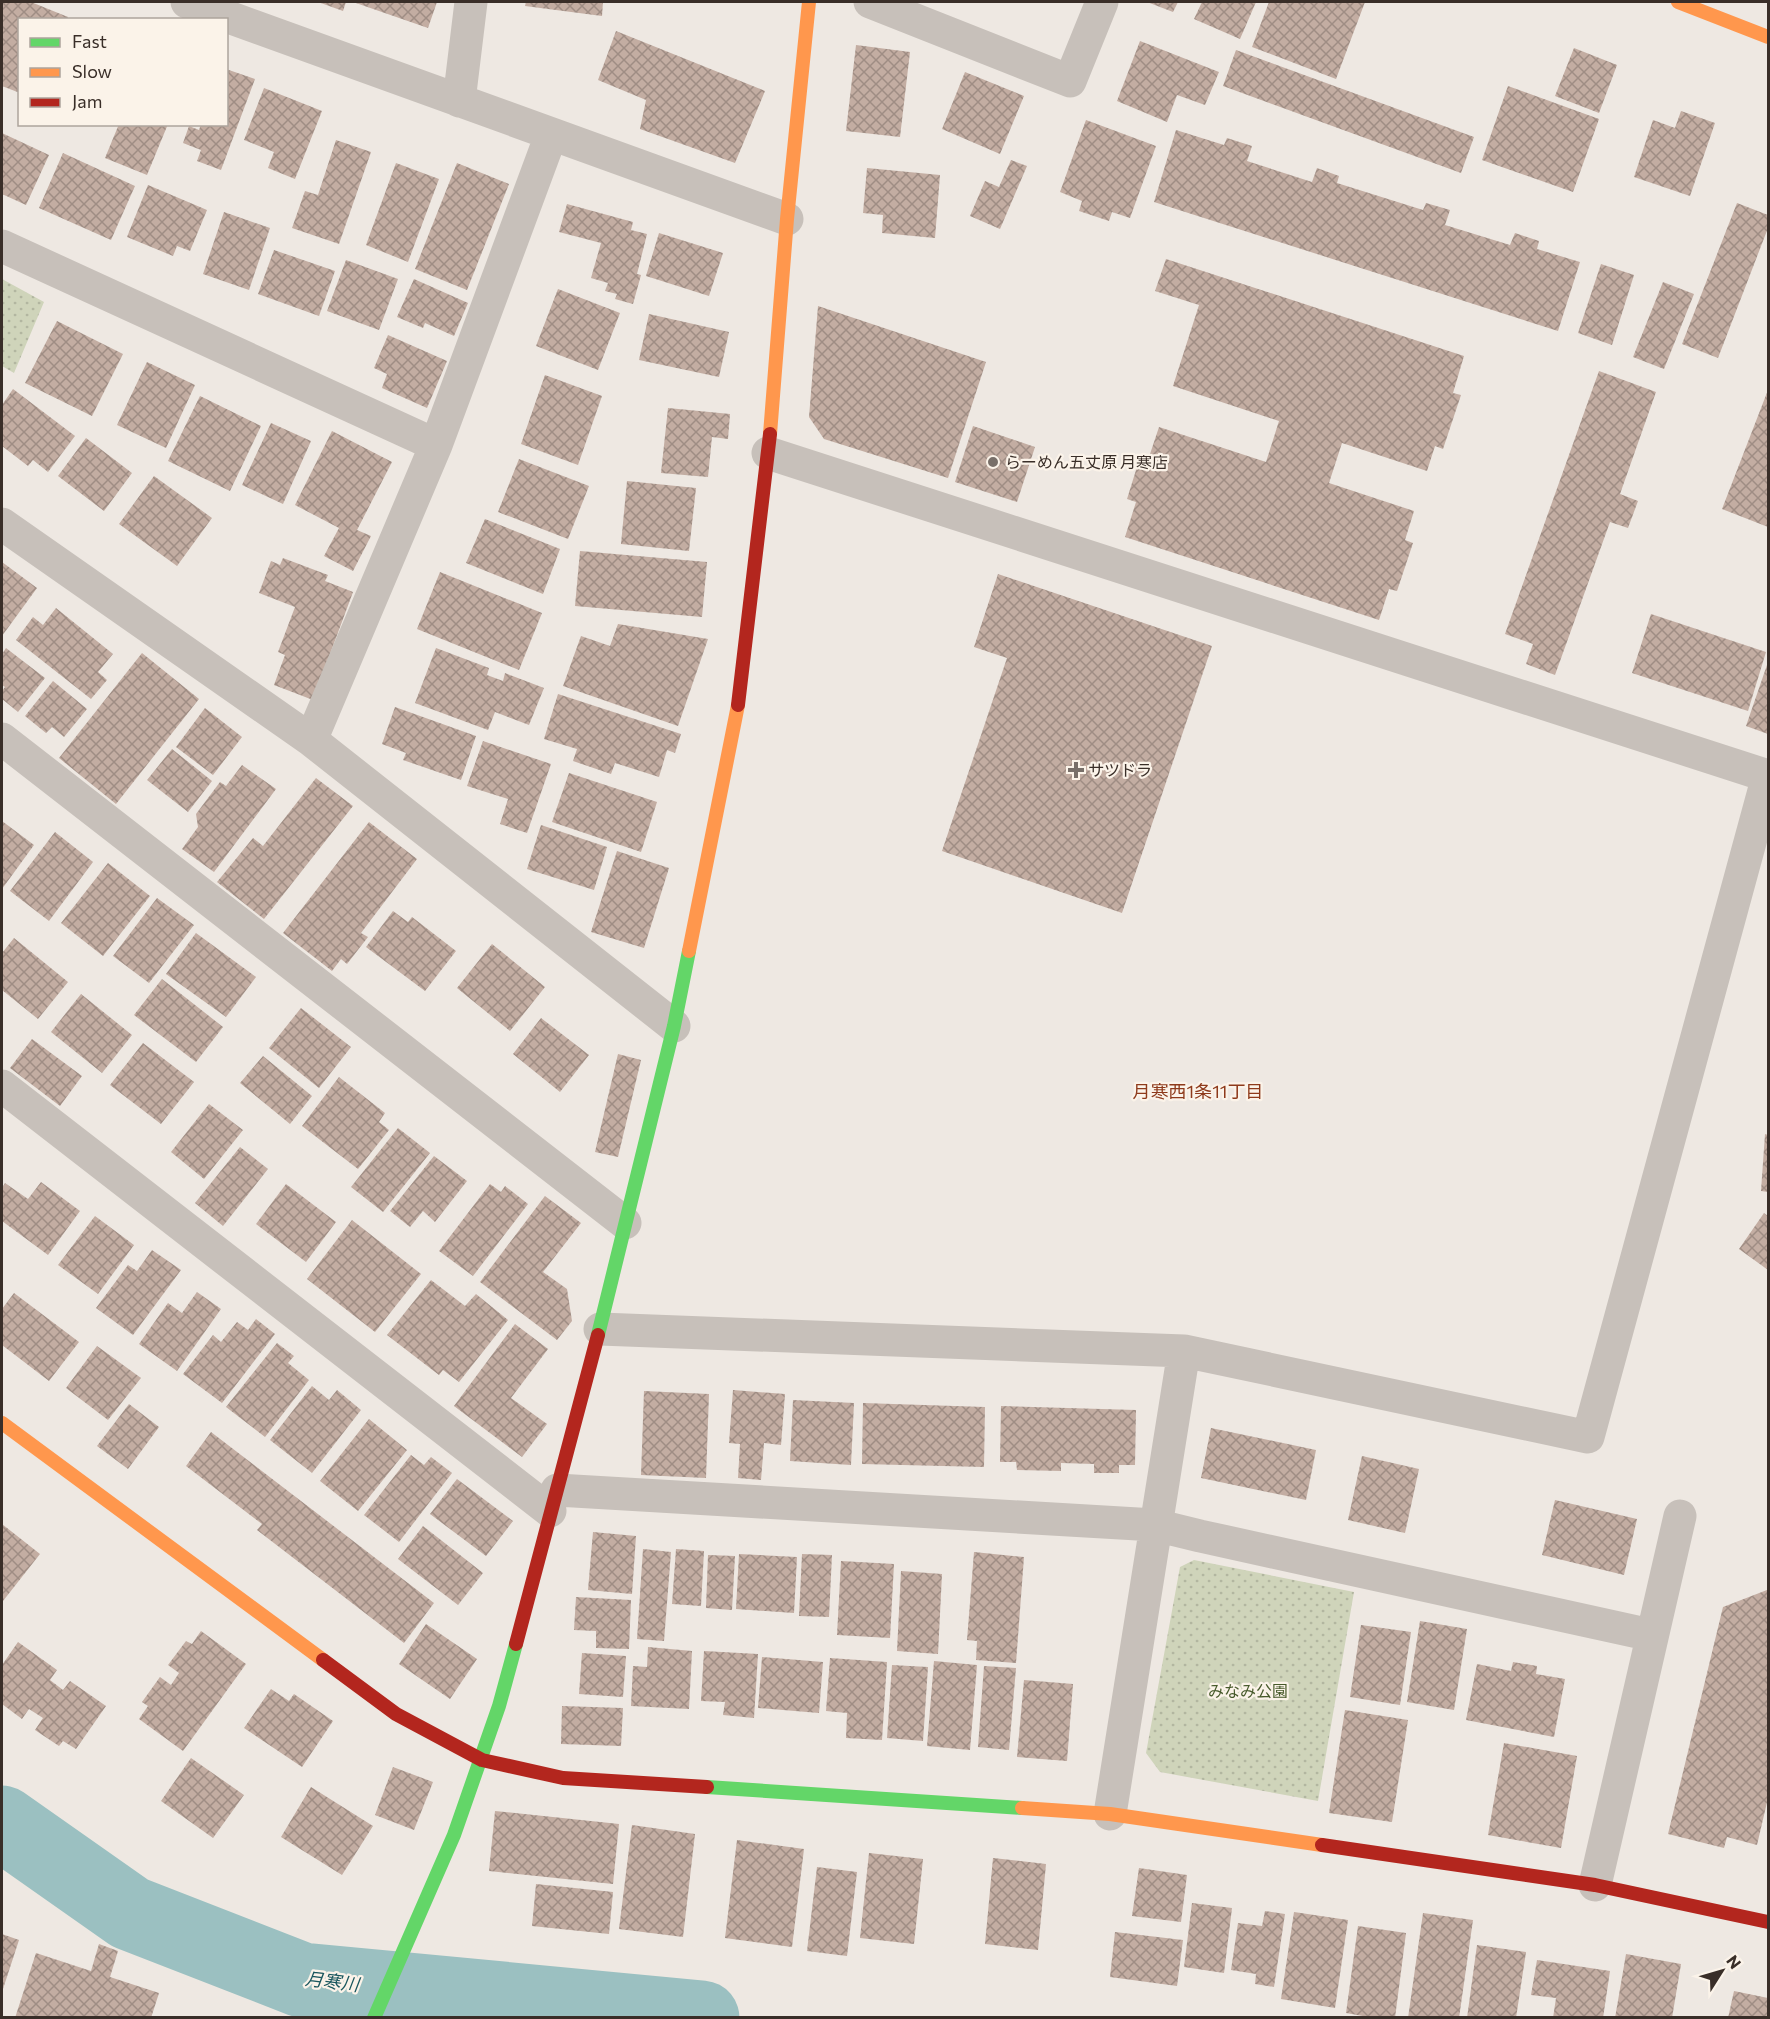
<svg xmlns="http://www.w3.org/2000/svg" width="1770" height="2019" font-family="Commissioner,'Noto Sans JP',sans-serif">
  <defs>
    <pattern id="green-dots" width="8" height="8" patternUnits="userSpaceOnUse" patternTransform="scale(1.5)"><rect width="8" height="8" fill="#cfd4ba"/><path d="M2 2h.1M6 6h.1" fill="none" stroke="#b2b6a0" stroke-width="1.8" stroke-linecap="round"/></pattern>
    <pattern id="building-cross-hatch" width="8" height="8" patternUnits="userSpaceOnUse" patternTransform="scale(1.5)"><rect width="8" height="8" fill="#c3ada2"/><path d="M0 0l8 8M0 8l8-8" fill="none" stroke="#9f8d84"/></pattern>
  </defs>
  <rect width="100%" height="100%" fill="#eee8e2"/>
  <path fill="url(#green-dots)" d="M 2,279 L 44,302 L 14,373 L 2,366 Z
    M 1194,1560 L 1354,1592 L 1318,1801 L 1160,1772 L 1146,1753 L 1180,1567 Z"/>
  <g fill="none" stroke-linecap="round" stroke-linejoin="round">
    <path stroke="#9bc0c1" stroke-width="75" d="M 2,1823 L 130,1913 L 302,1980 L 702,2018"/>
  </g>
  <path fill="url(#building-cross-hatch)" d="M 2,2 L 31,2 L 68,17 L 67,20 L 20,20 L 20,93 L 2,86 Z
    M 318,2 L 346,2 L 343,11 Z
    M 353,2 L 437,2 L 428,28 Z
    M 526,2 L 603,2 L 602,16 L 525,6 Z
    M 1147,2 L 1178,2 L 1173,12 Z
    M 1202,2 L 1256,2 L 1240,39 L 1194,19 Z
    M 1269,2 L 1365,2 L 1336,79 L 1252,47 Z
    M 616,31 L 765,91 L 735,163 L 640,129 L 646,100 L 598,80 Z
    M 1140,41 L 1219,72 L 1205,105 L 1177,95 L 1167,122 L 1117,101 Z
    M 856,45 L 910,52 L 900,137 L 846,131 Z
    M 1574,48 L 1617,65 L 1599,113 L 1555,96 Z
    M 1236,50 L 1474,137 L 1461,173 L 1223,86 Z
    M 226,69 L 255,79 L 221,170 L 197,161 L 201,150 L 183,143 L 189,126 L 199,130 L 201,124 L 226,124 Z
    M 965,72 L 1024,96 L 1000,154 L 942,129 Z
    M 1508,86 L 1599,119 L 1573,192 L 1482,160 Z
    M 264,88 L 322,111 L 295,179 L 268,168 L 274,152 L 244,140 Z
    M 1681,111 L 1715,123 L 1690,196 L 1634,177 L 1653,120 L 1675,128 Z
    M 1086,120 L 1156,146 L 1130,218 L 1112,212 L 1109,221 L 1079,211 L 1082,201 L 1060,192 Z
    M 119,124 L 168,124 L 147,175 L 105,158 Z
    M 1176,130 L 1224,145 L 1227,138 L 1252,146 L 1247,161 L 1312,182 L 1317,168 L 1339,176 L 1337,183 L 1423,210 L 1426,203 L 1450,210 L 1445,225 L 1510,245 L 1515,233 L 1539,241 L 1537,249 L 1580,262 L 1558,331 L 1154,202 Z
    M 2,133 L 49,155 L 26,205 L 2,194 Z
    M 336,140 L 371,152 L 339,244 L 292,228 L 305,191 L 318,195 Z
    M 63,153 L 135,186 L 111,240 L 39,208 Z
    M 1011,160 L 1027,166 L 1000,229 L 970,216 L 985,181 L 999,187 Z
    M 396,163 L 439,179 L 408,262 L 366,245 Z
    M 457,163 L 509,184 L 467,290 L 415,269 Z
    M 867,168 L 940,175 L 935,238 L 882,233 L 883,215 L 863,213 Z
    M 148,185 L 207,210 L 190,251 L 177,246 L 173,256 L 127,237 Z
    M 1737,203 L 1768,215 L 1768,228 L 1718,358 L 1682,344 Z
    M 567,204 L 633,222 L 631,230 L 647,234 L 637,274 L 641,275 L 633,304 L 615,299 L 617,294 L 605,291 L 608,283 L 591,278 L 601,243 L 559,232 Z
    M 224,212 L 270,228 L 249,290 L 203,274 Z
    M 659,233 L 723,253 L 709,296 L 646,276 Z
    M 274,250 L 335,271 L 319,316 L 258,294 Z
    M 1166,259 L 1464,356 L 1453,393 L 1461,395 L 1443,449 L 1435,446 L 1427,471 L 1342,443 L 1329,483 L 1414,511 L 1405,540 L 1413,543 L 1397,591 L 1389,589 L 1379,620 L 1125,537 L 1136,502 L 1127,499 L 1141,454 L 1149,457 L 1159,427 L 1266,462 L 1279,421 L 1173,386 L 1199,305 L 1155,291 Z
    M 346,260 L 398,279 L 379,330 L 327,311 Z
    M 1601,264 L 1634,275 L 1612,345 L 1578,333 Z
    M 414,279 L 468,303 L 454,336 L 425,323 L 423,328 L 397,317 Z
    M 1663,282 L 1694,294 L 1664,369 L 1633,357 Z
    M 558,289 L 620,313 L 598,370 L 536,346 Z
    M 818,306 L 986,362 L 948,478 L 824,439 L 809,417 Z
    M 649,314 L 729,332 L 719,377 L 639,360 Z
    M 57,321 L 123,354 L 92,416 L 25,383 Z
    M 388,335 L 447,361 L 427,408 L 382,388 L 387,374 L 374,368 Z
    M 147,362 L 195,385 L 166,448 L 117,425 Z
    M 1599,371 L 1656,392 L 1620,494 L 1638,501 L 1628,528 L 1610,522 L 1555,675 L 1526,664 L 1533,644 L 1505,634 Z
    M 545,375 L 602,396 L 578,465 L 521,444 Z
    M 13,389 L 75,436 L 48,472 L 33,460 L 28,466 L 2,446 L 2,405 Z
    M 1768,390 L 1768,527 L 1722,509 Z
    M 200,396 L 261,426 L 230,491 L 168,461 Z
    M 668,408 L 730,414 L 728,439 L 712,437 L 708,477 L 661,473 Z
    M 271,423 L 311,441 L 283,504 L 242,485 Z
    M 973,426 L 1035,447 L 1017,502 L 955,482 Z
    M 332,431 L 392,462 L 357,530 L 371,536 L 353,571 L 324,556 L 339,528 L 295,505 Z
    M 86,438 L 132,473 L 104,511 L 58,476 Z
    M 519,459 L 589,486 L 568,539 L 498,512 Z
    M 154,476 L 212,518 L 177,566 L 119,524 Z
    M 627,481 L 696,488 L 689,551 L 621,544 Z
    M 485,519 L 560,549 L 543,594 L 466,563 Z
    M 580,551 L 707,562 L 702,617 L 575,606 Z
    M 283,558 L 328,575 L 325,581 L 353,592 L 313,700 L 274,685 L 285,655 L 278,652 L 295,607 L 259,593 L 271,561 L 280,565 Z
    M 2,562 L 37,588 L 2,636 Z
    M 440,572 L 542,613 L 519,670 L 417,629 Z
    M 998,574 L 1212,646 L 1122,913 L 942,851 L 1007,658 L 974,647 Z
    M 56,608 L 113,654 L 98,672 L 107,680 L 91,699 L 16,640 L 33,617 L 43,625 Z
    M 1651,614 L 1766,652 L 1748,711 L 1632,673 Z
    M 618,624 L 708,639 L 678,726 L 563,686 L 581,636 L 610,646 Z
    M 6,648 L 45,678 L 18,712 L 2,699 L 2,691 L 5,687 L 2,685 L 2,654 Z
    M 436,648 L 489,668 L 487,675 L 503,681 L 505,673 L 544,688 L 529,725 L 495,712 L 488,730 L 415,703 Z
    M 142,653 L 199,699 L 116,804 L 59,758 Z
    M 1768,662 L 1768,734 L 1746,726 Z
    M 53,681 L 87,709 L 64,737 L 52,727 L 46,733 L 25,716 Z
    M 558,694 L 681,734 L 675,753 L 667,750 L 659,777 L 615,763 L 611,774 L 573,761 L 577,749 L 544,739 Z
    M 395,707 L 476,736 L 461,780 L 403,760 L 406,753 L 382,744 Z
    M 205,708 L 242,737 L 213,775 L 176,747 Z
    M 483,741 L 551,764 L 527,833 L 500,824 L 508,799 L 467,786 Z
    M 172,749 L 212,781 L 188,812 L 147,780 Z
    M 242,765 L 276,789 L 214,872 L 182,849 L 198,827 L 196,814 L 220,782 L 226,786 Z
    M 569,773 L 657,802 L 641,852 L 552,822 Z
    M 316,778 L 353,806 L 264,919 L 217,882 L 253,838 L 263,846 Z
    M 2,821 L 34,845 L 2,889 Z
    M 369,822 L 417,859 L 361,933 L 368,937 L 347,964 L 341,959 L 332,971 L 283,933 Z
    M 541,825 L 607,847 L 594,890 L 527,869 Z
    M 55,832 L 93,862 L 49,921 L 10,891 Z
    M 617,851 L 669,868 L 644,948 L 591,932 Z
    M 108,863 L 150,896 L 103,956 L 61,923 Z
    M 157,898 L 194,925 L 149,983 L 113,956 Z
    M 393,911 L 408,922 L 412,917 L 456,951 L 425,991 L 366,947 Z
    M 196,933 L 256,977 L 226,1017 L 166,974 Z
    M 14,938 L 68,982 L 38,1019 L 2,990 L 2,953 Z
    M 492,944 L 545,987 L 510,1031 L 457,988 Z
    M 162,979 L 223,1027 L 196,1062 L 134,1015 Z
    M 81,994 L 132,1035 L 102,1073 L 51,1032 Z
    M 301,1008 L 351,1047 L 319,1088 L 269,1048 Z
    M 541,1018 L 589,1055 L 560,1092 L 513,1054 Z
    M 32,1039 L 82,1076 L 60,1106 L 10,1068 Z
    M 143,1043 L 194,1082 L 161,1124 L 110,1085 Z
    M 618,1054 L 641,1060 L 618,1157 L 595,1152 Z
    M 263,1056 L 312,1096 L 290,1124 L 240,1083 Z
    M 339,1077 L 385,1113 L 379,1122 L 389,1130 L 358,1169 L 302,1126 Z
    M 209,1104 L 243,1130 L 204,1179 L 171,1152 Z
    M 398,1128 L 430,1153 L 383,1212 L 351,1187 Z
    M 1765,1134 L 1768,1135 L 1768,1192 L 1761,1191 Z
    M 240,1147 L 268,1169 L 223,1226 L 195,1203 Z
    M 434,1156 L 467,1181 L 435,1222 L 423,1211 L 410,1227 L 390,1211 Z
    M 41,1182 L 80,1211 L 48,1255 L 2,1221 L 2,1188 L 5,1183 L 28,1199 Z
    M 286,1184 L 336,1222 L 306,1262 L 256,1224 Z
    M 490,1184 L 501,1192 L 505,1186 L 528,1204 L 473,1276 L 439,1251 Z
    M 545,1196 L 581,1223 L 543,1272 L 567,1289 L 572,1321 L 557,1340 L 480,1282 Z
    M 1764,1213 L 1768,1216 L 1768,1270 L 1739,1249 Z
    M 95,1216 L 134,1245 L 98,1294 L 58,1265 Z
    M 352,1220 L 421,1274 L 375,1332 L 307,1279 Z
    M 152,1250 L 181,1270 L 133,1335 L 96,1308 L 128,1265 L 137,1271 Z
    M 431,1280 L 465,1306 L 476,1294 L 508,1320 L 459,1382 L 443,1370 L 439,1375 L 387,1335 Z
    M 197,1292 L 221,1309 L 177,1371 L 139,1344 L 168,1303 L 182,1313 Z
    M 14,1293 L 79,1342 L 49,1381 L 2,1345 L 2,1309 Z
    M 256,1319 L 275,1334 L 222,1403 L 183,1374 L 213,1335 L 221,1342 L 237,1322 L 248,1330 Z
    M 515,1324 L 548,1349 L 511,1398 L 547,1424 L 522,1457 L 454,1406 Z
    M 277,1343 L 294,1356 L 288,1363 L 309,1380 L 265,1437 L 226,1407 Z
    M 97,1346 L 141,1378 L 108,1420 L 66,1388 Z
    M 312,1386 L 329,1400 L 337,1390 L 361,1410 L 312,1473 L 270,1440 Z
    M 733,1390 L 785,1394 L 781,1445 L 764,1443 L 761,1480 L 738,1478 L 740,1444 L 729,1443 Z
    M 644,1391 L 709,1394 L 706,1478 L 641,1475 Z
    M 793,1400 L 854,1403 L 851,1465 L 790,1461 Z
    M 863,1403 L 985,1407 L 984,1467 L 862,1464 Z
    M 129,1404 L 159,1427 L 128,1469 L 97,1446 Z
    M 1001,1406 L 1136,1410 L 1135,1465 L 1119,1465 L 1119,1473 L 1094,1473 L 1094,1464 L 1061,1463 L 1061,1471 L 1017,1470 L 1016,1462 L 1000,1462 Z
    M 369,1419 L 407,1450 L 358,1511 L 320,1481 Z
    M 1211,1428 L 1316,1450 L 1306,1500 L 1201,1478 Z
    M 211,1432 L 434,1603 L 404,1643 L 257,1530 L 262,1524 L 186,1466 Z
    M 411,1455 L 424,1465 L 431,1457 L 452,1473 L 399,1542 L 364,1515 Z
    M 1362,1456 L 1419,1469 L 1405,1533 L 1348,1520 Z
    M 457,1479 L 513,1521 L 486,1556 L 430,1514 Z
    M 1555,1500 L 1637,1519 L 1624,1575 L 1542,1555 Z
    M 2,1524 L 40,1554 L 3,1601 L 2,1600 Z
    M 423,1526 L 483,1573 L 458,1605 L 398,1559 Z
    M 593,1532 L 636,1536 L 632,1594 L 588,1590 Z
    M 643,1549 L 671,1552 L 664,1641 L 637,1639 Z
    M 676,1549 L 704,1551 L 701,1606 L 672,1604 Z
    M 974,1552 L 1024,1557 L 1016,1663 L 976,1660 L 977,1641 L 967,1640 Z
    M 739,1554 L 797,1557 L 794,1613 L 736,1609 Z
    M 802,1554 L 832,1555 L 829,1617 L 799,1616 Z
    M 708,1555 L 735,1556 L 732,1610 L 706,1608 Z
    M 841,1561 L 894,1564 L 890,1638 L 837,1635 Z
    M 901,1571 L 942,1574 L 938,1654 L 897,1651 Z
    M 1767,1590 L 1768,1798 L 1757,1845 L 1727,1837 L 1724,1848 L 1668,1834 L 1723,1607 Z
    M 576,1597 L 631,1600 L 629,1649 L 596,1648 L 596,1631 L 574,1630 Z
    M 1420,1621 L 1467,1629 L 1454,1710 L 1407,1702 Z
    M 426,1624 L 477,1659 L 450,1699 L 399,1664 Z
    M 1361,1625 L 1411,1632 L 1400,1705 L 1350,1697 Z
    M 201,1631 L 246,1664 L 183,1751 L 139,1719 L 148,1706 L 142,1702 L 160,1677 L 171,1685 L 179,1673 L 168,1665 L 186,1641 L 192,1644 Z
    M 18,1642 L 57,1670 L 50,1680 L 63,1690 L 70,1681 L 106,1706 L 76,1749 L 63,1741 L 59,1746 L 35,1730 L 43,1718 L 29,1709 L 22,1719 L 2,1704 L 2,1665 Z
    M 648,1647 L 692,1651 L 689,1709 L 631,1706 L 633,1666 L 647,1667 Z
    M 704,1651 L 758,1654 L 754,1718 L 723,1715 L 725,1702 L 701,1701 Z
    M 582,1653 L 626,1656 L 623,1697 L 579,1694 Z
    M 762,1657 L 823,1662 L 819,1713 L 758,1708 Z
    M 830,1658 L 887,1662 L 882,1740 L 846,1738 L 847,1713 L 826,1711 Z
    M 934,1661 L 977,1665 L 970,1750 L 927,1746 Z
    M 1513,1662 L 1537,1666 L 1536,1674 L 1565,1679 L 1554,1737 L 1466,1720 L 1477,1664 L 1511,1671 Z
    M 892,1665 L 928,1667 L 923,1741 L 887,1738 Z
    M 984,1666 L 1016,1668 L 1009,1750 L 978,1747 Z
    M 1024,1680 L 1073,1684 L 1067,1761 L 1017,1757 Z
    M 271,1689 L 289,1701 L 294,1694 L 333,1721 L 302,1767 L 244,1728 Z
    M 562,1706 L 623,1708 L 621,1746 L 561,1744 Z
    M 1345,1710 L 1408,1720 L 1392,1822 L 1329,1813 Z
    M 1504,1743 L 1577,1756 L 1561,1848 L 1488,1835 Z
    M 191,1758 L 244,1795 L 213,1838 L 161,1801 Z
    M 393,1767 L 433,1782 L 414,1830 L 375,1815 Z
    M 311,1787 L 373,1826 L 342,1875 L 281,1837 Z
    M 495,1811 L 619,1824 L 613,1884 L 489,1871 Z
    M 632,1825 L 695,1834 L 683,1937 L 619,1929 Z
    M 737,1840 L 804,1849 L 792,1947 L 725,1938 Z
    M 869,1853 L 923,1859 L 914,1944 L 860,1938 Z
    M 993,1858 L 1046,1864 L 1038,1950 L 985,1944 Z
    M 817,1867 L 857,1872 L 847,1956 L 807,1951 Z
    M 1139,1868 L 1187,1875 L 1181,1922 L 1132,1916 Z
    M 536,1884 L 613,1892 L 609,1934 L 532,1926 Z
    M 1192,1903 L 1232,1908 L 1224,1973 L 1184,1967 Z
    M 1265,1911 L 1285,1914 L 1274,1987 L 1255,1984 L 1256,1974 L 1231,1970 L 1238,1923 L 1262,1926 Z
    M 1294,1912 L 1348,1920 L 1335,2008 L 1281,1999 Z
    M 1423,1913 L 1473,1920 L 1459,2018 L 1408,2018 Z
    M 1358,1926 L 1406,1933 L 1395,2018 L 1374,2018 L 1346,2013 Z
    M 1115,1932 L 1183,1940 L 1177,1986 L 1110,1977 Z
    M 2,1934 L 19,1940 L 2,1992 Z
    M 99,1944 L 118,1951 L 110,1977 L 159,1993 L 151,2018 L 15,2018 L 36,1953 L 91,1971 Z
    M 1477,1945 L 1526,1952 L 1516,2018 L 1467,2018 Z
    M 1626,1954 L 1681,1964 L 1672,2018 L 1615,2018 Z
    M 1537,1960 L 1610,1971 L 1603,2018 L 1553,2018 L 1556,1998 L 1531,1995 Z
    M 1734,1991 L 1768,1998 L 1768,2018 L 1728,2018 Z"/>
  <g fill="none" stroke-linecap="round" stroke-linejoin="round">
    <path stroke="#c7c0ba" stroke-width="33" d="M 187,2 L 787,219
      M 870,2 L 1070,81 L 1102,2
      M 459,101 L 471,2
      M 2,246 L 436,445
      M 768,453 L 1768,776
      M 2,524 L 311,740 L 674,1026
      M 2,739 L 625,1223
      M 311,740 L 436,445 L 551,135
      M 2,1086 L 550,1511
      M 600,1329 L 1184,1351 L 1588,1437 L 1768,776
      M 557,1490 L 1155,1525 L 1200,1536 L 1651,1635
      M 1110,1814 L 1184,1351
      M 1595,1885 L 1680,1516"/>
    <path stroke="#63d668" stroke-width="14" d="M 598,1335 L 674,1026 L 689,951
      M 707,1787 L 1022,1808
      M 374,2018 L 454,1835 L 499,1706 L 516,1644"/>
    <path stroke="#ff974d" stroke-width="14" d="M 1678,2 L 1768,37
      M 770,434 L 787,219 L 809,2
      M 689,951 L 738,705
      M 2,1423 L 323,1660
      M 1022,1808 L 1110,1814 L 1322,1845"/>
    <path stroke="#b3261e" stroke-width="14" d="M 738,705 L 770,434
      M 516,1644 L 598,1335
      M 323,1660 L 396,1714 L 482,1760 L 563,1778 L 707,1787
      M 1322,1845 L 1595,1885 L 1768,1922"/>
  </g>
  <g fill="#786f69" stroke="#fbf3e9" stroke-width="2">
    <circle cx="993" cy="462" r="6"/>
    <path d="M1073 761h6v6h6v6h-6v6h-6v-6h-6v-6h6z"/>
  </g>
  <g text-anchor="middle" stroke-width="4.5" stroke-linejoin="round" paint-order="stroke">
    <g font-size="16" fill="#392e28" stroke="#fbf3e9" text-anchor="start">
      <text x="1005" y="468">らーめん五丈原 月寒店</text>
      <text x="1088" y="776">サツドラ</text>
    </g>
    <g font-size="16" fill="#46592a" stroke="#fbf3e9">
      <text x="1248" y="1697">みなみ公園</text>
    </g>
    <g font-size="18" fill="#8e3a1b" stroke="#fbf3e9">
      <text x="1198" y="1098">月寒西1条11丁目</text>
    </g>
    <g font-size="18" font-style="italic" fill="#1a575e" stroke="#fbf3e9">
      <text transform="translate(332 1982) rotate(7)" y="6">月寒川</text>
    </g>
  </g>
  <rect width="1770" height="2019" fill="none" stroke="#392e28" stroke-width="6"/>
  <rect x="18" y="18" width="210" height="108" fill="#fbf3e9" stroke="#ada49c" stroke-width="1.5"/>
  <rect x="30" y="38" width="30" height="9" fill="#63d668" stroke="#ada49c" stroke-width="1.5"/>
  <text x="72" y="48" font-size="18" fill="#392e28">Fast</text>
  <rect x="30" y="68" width="30" height="9" fill="#ff974d" stroke="#ada49c" stroke-width="1.5"/>
  <text x="72" y="78" font-size="18" fill="#392e28">Slow</text>
  <rect x="30" y="98" width="30" height="9" fill="#b3261e" stroke="#ada49c" stroke-width="1.5"/>
  <text x="72" y="108" font-size="18" fill="#392e28">Jam</text>
  <g transform="translate(1722 1971) rotate(53)" stroke="#fbf3e9" stroke-width="4.5" paint-order="stroke">
  <path d="M0-4.5L10 22L0 15L-10 22Z" fill="#392e28"/>
  <text y="-9" font-size="16" font-weight="bold" text-anchor="middle" fill="#392e28">N</text>
  </g>
</svg>
